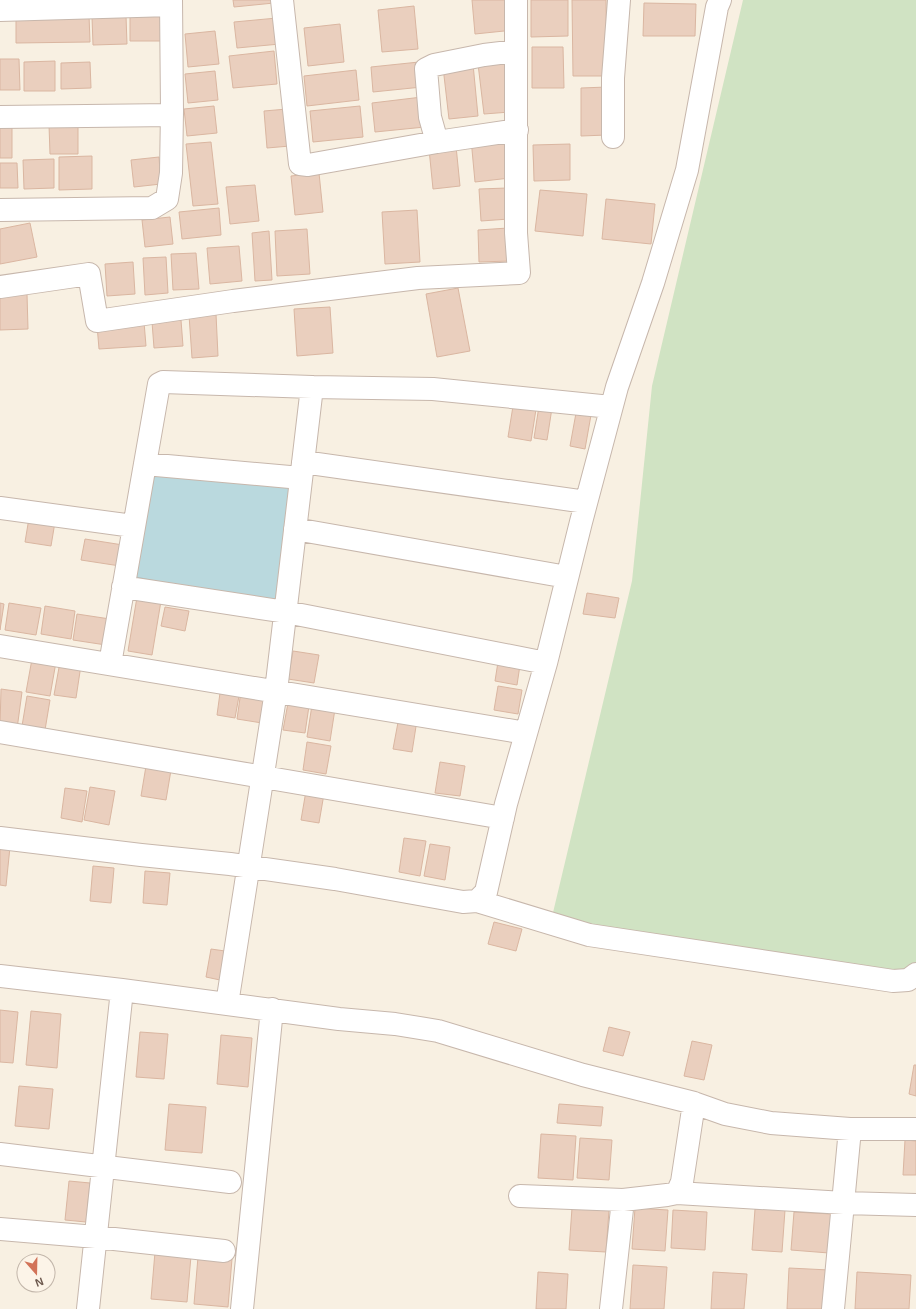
<svg xmlns="http://www.w3.org/2000/svg" width="916" height="1309" font-family="Helvetica,sans-serif">
  <rect width="100%" height="100%" fill="#f8f0e2"/>
  <path fill="#d0e3c3" d="M 743,0 L 916,0 L 916,976 L 551,921 L 632,581 L 652,386 Z"/>
  <path fill="#bad9de" stroke="#a2c8cf" d="M 166,474 L 292,483 L 277,597 L 273,600 L 184,587 L 136,577 L 154,477 Z"/>
  <path fill="#eacfbe" stroke="#dab6a1" d="M 233,0 L 274,0 L 274,3 L 234,7 Z
    M 472,0 L 511,0 L 514,30 L 475,34 Z
    M 531,0 L 568,0 L 568,36 L 531,37 Z
    M 572,0 L 606,0 L 607,76 L 573,76 Z
    M 644,3 L 696,4 L 695,36 L 643,36 Z
    M 414,6 L 418,49 L 382,52 L 378,10 Z
    M 89,15 L 90,42 L 16,43 L 16,16 Z
    M 126,16 L 127,44 L 93,45 L 92,17 Z
    M 130,16 L 164,16 L 164,41 L 130,41 Z
    M 277,18 L 280,44 L 237,48 L 234,22 Z
    M 340,24 L 344,62 L 308,66 L 304,28 Z
    M 215,31 L 219,64 L 188,67 L 185,34 Z
    M 532,47 L 563,47 L 564,88 L 532,88 Z
    M 274,51 L 277,84 L 233,88 L 229,56 Z
    M 0,59 L 19,59 L 20,90 L 0,90 Z
    M 55,61 L 55,91 L 24,91 L 24,62 Z
    M 504,61 L 510,112 L 484,114 L 478,64 Z
    M 90,62 L 91,88 L 61,89 L 61,63 Z
    M 419,62 L 422,87 L 373,92 L 371,67 Z
    M 473,64 L 478,116 L 449,119 L 443,67 Z
    M 356,70 L 359,100 L 307,106 L 304,76 Z
    M 215,71 L 218,100 L 188,103 L 185,74 Z
    M 607,87 L 607,135 L 581,136 L 581,88 Z
    M 422,97 L 425,127 L 375,132 L 372,103 Z
    M 214,106 L 217,133 L 187,136 L 184,109 Z
    M 360,106 L 363,137 L 313,142 L 310,111 Z
    M 287,109 L 290,146 L 267,148 L 264,111 Z
    M 0,125 L 12,125 L 12,158 L 0,158 Z
    M 49,125 L 78,125 L 78,154 L 50,154 Z
    M 506,135 L 510,178 L 475,182 L 471,139 Z
    M 211,142 L 218,204 L 193,206 L 186,144 Z
    M 570,144 L 570,180 L 534,181 L 533,145 Z
    M 456,146 L 460,186 L 433,189 L 429,149 Z
    M 92,156 L 92,189 L 59,190 L 59,157 Z
    M 159,157 L 161,184 L 134,187 L 131,160 Z
    M 54,159 L 54,188 L 24,189 L 23,160 Z
    M 0,163 L 17,163 L 18,188 L 0,188 Z
    M 319,173 L 323,212 L 295,215 L 291,176 Z
    M 255,185 L 259,221 L 230,224 L 226,187 Z
    M 507,188 L 509,219 L 481,221 L 479,189 Z
    M 540,190 L 587,194 L 583,236 L 535,231 Z
    M 606,199 L 655,204 L 651,244 L 602,239 Z
    M 219,208 L 221,235 L 182,239 L 179,212 Z
    M 417,210 L 420,262 L 385,264 L 382,212 Z
    M 170,217 L 173,244 L 145,247 L 142,220 Z
    M 30,223 L 37,257 L 0,264 L 0,229 Z
    M 508,228 L 510,261 L 479,262 L 478,230 Z
    M 307,229 L 310,274 L 277,276 L 275,231 Z
    M 269,231 L 272,280 L 255,281 L 252,233 Z
    M 239,246 L 242,281 L 210,284 L 207,248 Z
    M 196,253 L 199,289 L 173,290 L 171,254 Z
    M 166,257 L 168,293 L 145,295 L 143,258 Z
    M 133,262 L 135,294 L 107,296 L 105,264 Z
    M 458,288 L 470,351 L 437,357 L 426,294 Z
    M 27,294 L 28,329 L 0,330 L 0,295 Z
    M 330,307 L 333,353 L 297,356 L 294,309 Z
    M 216,314 L 218,356 L 192,358 L 189,315 Z
    M 181,320 L 183,346 L 154,348 L 152,322 Z
    M 144,322 L 146,346 L 99,349 L 97,325 Z
    M 514,400 L 537,403 L 531,441 L 508,437 Z
    M 539,406 L 552,408 L 547,440 L 534,438 Z
    M 576,413 L 591,415 L 585,449 L 570,446 Z
    M 29,518 L 55,522 L 51,546 L 25,542 Z
    M 85,539 L 123,545 L 120,566 L 81,560 Z
    M 587,593 L 619,598 L 615,618 L 583,614 Z
    M 137,597 L 161,601 L 152,655 L 128,651 Z
    M 0,603 L 4,604 L 0,630 Z
    M 9,603 L 41,608 L 36,635 L 5,630 Z
    M 45,606 L 75,611 L 71,639 L 41,634 Z
    M 165,607 L 189,611 L 185,631 L 161,626 Z
    M 77,614 L 110,619 L 106,645 L 73,640 Z
    M 293,651 L 319,655 L 314,683 L 288,679 Z
    M 32,659 L 56,662 L 50,696 L 26,692 Z
    M 60,662 L 81,665 L 76,698 L 54,695 Z
    M 498,662 L 520,665 L 517,685 L 495,681 Z
    M 498,686 L 522,690 L 518,714 L 494,710 Z
    M 1,689 L 22,692 L 17,729 L 0,726 Z
    M 241,691 L 266,695 L 262,723 L 237,719 Z
    M 220,693 L 239,696 L 235,718 L 217,715 Z
    M 27,696 L 50,700 L 45,730 L 22,726 Z
    M 288,703 L 309,706 L 305,733 L 283,730 Z
    M 312,705 L 335,709 L 330,741 L 307,737 Z
    M 399,717 L 417,720 L 412,752 L 393,749 Z
    M 307,742 L 331,746 L 326,774 L 303,770 Z
    M 440,762 L 465,766 L 460,796 L 435,793 Z
    M 146,766 L 171,770 L 166,800 L 141,796 Z
    M 307,785 L 325,788 L 319,823 L 301,820 Z
    M 90,787 L 115,791 L 109,825 L 84,820 Z
    M 65,788 L 87,791 L 82,822 L 61,818 Z
    M 404,838 L 426,841 L 420,876 L 399,872 Z
    M 430,844 L 450,847 L 445,880 L 424,876 Z
    M 0,846 L 10,847 L 6,886 L 0,885 Z
    M 93,866 L 114,868 L 111,903 L 90,901 Z
    M 145,871 L 170,873 L 167,905 L 143,903 Z
    M 494,922 L 522,929 L 516,951 L 488,944 Z
    M 211,949 L 225,951 L 220,980 L 206,977 Z
    M 0,1010 L 18,1012 L 13,1063 L 0,1062 Z
    M 31,1011 L 61,1014 L 57,1068 L 26,1065 Z
    M 609,1027 L 630,1032 L 623,1056 L 603,1051 Z
    M 140,1032 L 168,1034 L 164,1079 L 136,1077 Z
    M 221,1035 L 252,1038 L 248,1087 L 217,1084 Z
    M 692,1041 L 712,1045 L 704,1080 L 684,1076 Z
    M 914,1065 L 916,1065 L 916,1096 L 909,1094 Z
    M 19,1086 L 53,1089 L 49,1129 L 15,1126 Z
    M 169,1104 L 206,1107 L 202,1153 L 165,1150 Z
    M 559,1104 L 603,1107 L 601,1126 L 557,1123 Z
    M 541,1134 L 576,1136 L 573,1180 L 538,1178 Z
    M 580,1138 L 612,1140 L 609,1180 L 577,1178 Z
    M 905,1140 L 916,1141 L 916,1175 L 903,1175 Z
    M 69,1181 L 90,1183 L 86,1222 L 65,1220 Z
    M 572,1208 L 609,1210 L 606,1252 L 569,1250 Z
    M 635,1208 L 668,1210 L 665,1251 L 632,1249 Z
    M 755,1209 L 785,1210 L 782,1252 L 752,1250 Z
    M 673,1210 L 707,1212 L 705,1250 L 671,1248 Z
    M 794,1212 L 832,1214 L 829,1253 L 791,1250 Z
    M 155,1252 L 191,1256 L 187,1302 L 151,1299 Z
    M 198,1257 L 232,1259 L 228,1307 L 194,1304 Z
    M 633,1265 L 667,1267 L 664,1309 L 630,1309 Z
    M 789,1268 L 829,1270 L 826,1309 L 787,1309 Z
    M 538,1272 L 568,1274 L 566,1309 L 536,1309 Z
    M 713,1272 L 747,1274 L 744,1309 L 711,1309 Z
    M 857,1272 L 911,1275 L 909,1309 L 855,1309 Z"/>
  <g fill="none" stroke-linecap="round" stroke-linejoin="round">
    <g stroke="#c7b7ac" stroke-width="24">
      <path id="street" d="M 282,0 L 300,164 L 308,165 L 437,142 L 517,130
        M 0,10 L 171,5
        M 0,117 L 172,115
        M 613,137 L 613,78 L 619,0
        M 437,142 L 430,117 L 426,69 L 434,65 L 484,55 L 516,51
        M 0,210 L 152,208 L 167,199 L 171,173 L 172,111 L 171,0
        M 0,287 L 89,274 L 97,321 L 233,301 L 418,278 L 519,273 L 516,233 L 516,0
        M 303,462 L 586,502
        M 145,464 L 301,478
        M 0,508 L 133,526
        M 295,529 L 567,577
        M 123,587 L 286,612 L 546,663
        M 0,646 L 526,733
        M 110,664 L 159,384 L 163,382 L 312,387 L 433,389 L 611,407
        M 0,732 L 503,818
        M 0,838 L 141,855 L 230,864 L 335,879 L 463,902 L 477,901 L 486,892 L 506,804 L 546,663 L 581,522 L 617,387 L 653,283 L 687,170 L 717,7 L 720,0
        M 477,901 L 589,935 L 893,981 L 908,980 L 916,974
        M 0,976 L 122,990 L 339,1019 L 395,1024 L 438,1031 L 583,1075 L 694,1103 L 725,1114 L 771,1123 L 850,1129 L 916,1129
        M 227,1004 L 276,691 L 312,387
        M 0,1154 L 230,1182
        M 677,1193 L 844,1203 L 916,1205
        M 520,1196 L 623,1200
        M 0,1229 L 96,1237 L 224,1251
        M 88,1309 L 122,990
        M 242,1309 L 272,1009
        M 611,1309 L 623,1200 L 667,1195 L 677,1193 L 682,1182 L 694,1103
        M 833,1309 L 850,1129"/>
    </g>
    <use href="#street" stroke="#fff" stroke-width="22"/>
  </g>
  <g transform="translate(36 1273) rotate(160)"><circle r="19" fill="#fcf4e8" stroke="#c2b6aa"/>
  <path d="M0-3L7 15L0 10L-7 15Z" fill="#d27358"/>
  <text y="-6" font-size="11" font-weight="bold" text-anchor="middle" fill="#6c584d">N</text>
  </g>
</svg>
